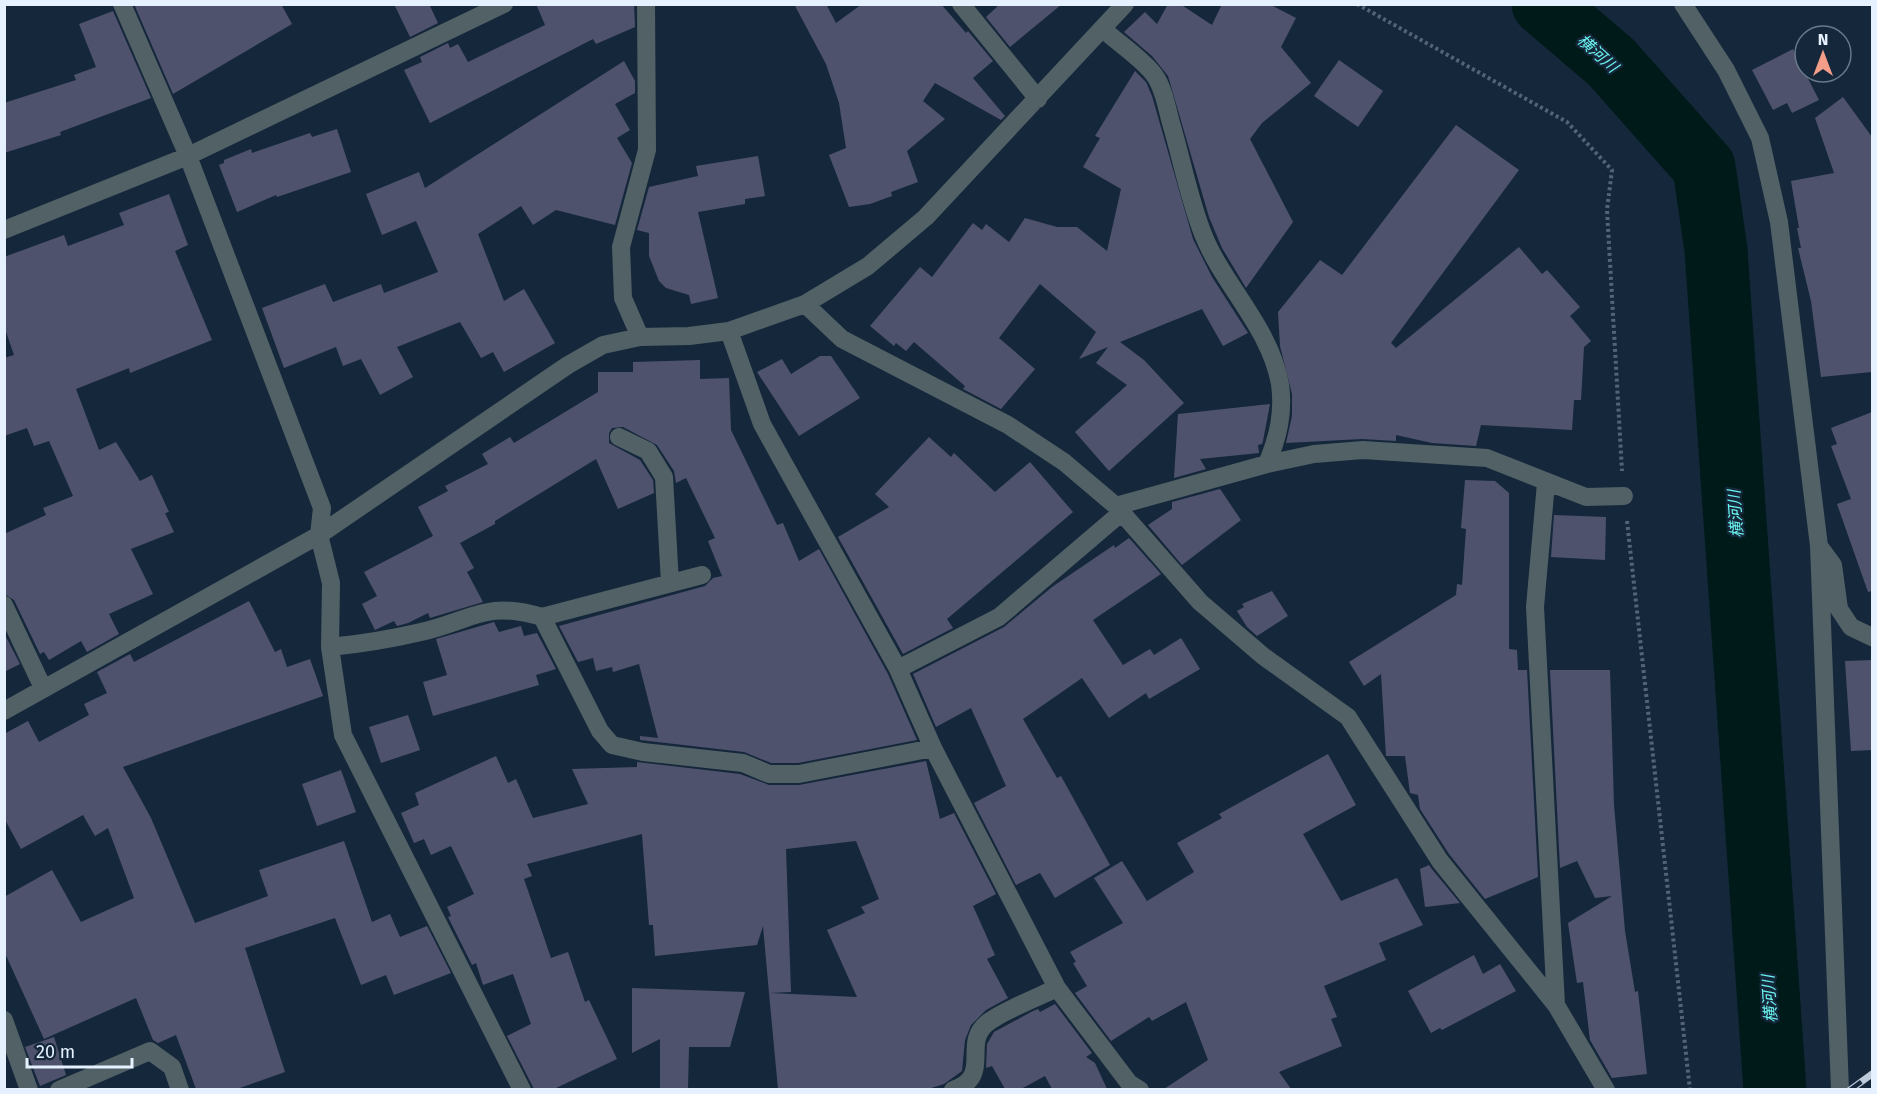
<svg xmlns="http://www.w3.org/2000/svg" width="1877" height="1094" font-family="'Fira Sans','Noto Sans JP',sans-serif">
  <rect width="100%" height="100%" fill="#15283b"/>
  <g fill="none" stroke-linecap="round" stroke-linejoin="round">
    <path stroke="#001a19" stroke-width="63" d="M 1543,4 L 1611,62 L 1704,167 L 1716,250 L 1775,1090"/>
  </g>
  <path fill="#4f526d" d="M 134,4 L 281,4 L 292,24 L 173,94 Z
    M 394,4 L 429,4 L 438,23 L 410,37 Z
    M 536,4 L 634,4 L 635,27 L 596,44 L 593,39 L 430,123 L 404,70 L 422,62 L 420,57 L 448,43 L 450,48 L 458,44 L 468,62 L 545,25 Z
    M 794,4 L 826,4 L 836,23 L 862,4 L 941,4 L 966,33 L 968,31 L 993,61 L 973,78 L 1005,116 L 1001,120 L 935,83 L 923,101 L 945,119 L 907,151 L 918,182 L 891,192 L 892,196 L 870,204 L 849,207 L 829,155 L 846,148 L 839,103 L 826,64 Z
    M 1000,4 L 1062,4 L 1010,47 L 986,17 Z
    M 1168,4 L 1180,4 L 1212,25 L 1222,4 L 1269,4 L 1296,18 L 1281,47 L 1311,83 L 1262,123 L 1250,139 L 1293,222 L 1246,288 L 1222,248 L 1209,217 L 1168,76 L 1152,56 L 1124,32 L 1145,12 L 1157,24 Z
    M 113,11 L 151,98 L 60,132 L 61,135 L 4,153 L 4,103 L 76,80 L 74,75 L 96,67 L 79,24 Z
    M 1793,49 L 1819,100 L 1792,113 L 1787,103 L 1773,110 L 1752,70 Z
    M 1339,60 L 1383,91 L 1358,127 L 1314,96 Z
    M 624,61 L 635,81 L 635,93 L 615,104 L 630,130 L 617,138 L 632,163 L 615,225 L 556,210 L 533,225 L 521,206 L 478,234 L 504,301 L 524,289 L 555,343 L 504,372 L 493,352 L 481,358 L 460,322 L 397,347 L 413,377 L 380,395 L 361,359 L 343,366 L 336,347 L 284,368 L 262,308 L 325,284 L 333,302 L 381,284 L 384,293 L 438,272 L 416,221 L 382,235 L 366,194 L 419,172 L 425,188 Z
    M 1135,71 L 1146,82 L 1152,96 L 1193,239 L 1212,277 L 1248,333 L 1223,346 L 1202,309 L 1120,342 L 1144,360 L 1184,403 L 1109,471 L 1075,432 L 1127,385 L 1096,363 L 1108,347 L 1079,359 L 1096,332 L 1040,284 L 999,338 L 1035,369 L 1001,409 L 963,389 L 965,386 L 914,342 L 906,351 L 896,343 L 894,346 L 870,326 L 920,267 L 932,277 L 973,223 L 982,230 L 986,224 L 1009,242 L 1025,218 L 1057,227 L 1077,227 L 1107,251 L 1121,189 L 1083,167 L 1100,138 L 1095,136 Z
    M 1843,97 L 1872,137 L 1872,372 L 1821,377 L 1811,301 L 1798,248 L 1801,248 L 1797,228 L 1799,228 L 1791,181 L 1834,173 L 1815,118 Z
    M 1456,125 L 1519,170 L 1391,343 L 1396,348 L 1519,247 L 1542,274 L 1547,270 L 1580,307 L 1570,316 L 1591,341 L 1584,347 L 1581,400 L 1574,400 L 1572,430 L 1481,425 L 1476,446 L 1432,443 L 1396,435 L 1396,441 L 1362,439 L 1286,443 L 1292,416 L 1292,394 L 1280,346 L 1278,312 L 1320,260 L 1342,275 Z
    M 337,129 L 351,172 L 277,197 L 276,195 L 237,212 L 219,165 L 224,163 L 224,160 L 251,149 L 252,153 L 310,133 L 312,137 Z
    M 758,156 L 765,196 L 745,199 L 745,204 L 698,212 L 718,298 L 691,304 L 689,295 L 666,288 L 659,281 L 649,256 L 649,233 L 637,230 L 649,187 L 698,176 L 696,166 Z
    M 169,194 L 188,245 L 175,251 L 212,340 L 130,373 L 129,368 L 76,389 L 99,450 L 116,442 L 140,481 L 152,475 L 169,512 L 165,513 L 174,532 L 131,549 L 153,594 L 109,614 L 119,634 L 87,652 L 81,641 L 49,660 L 44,652 L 40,654 L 14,600 L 4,594 L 4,534 L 46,515 L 43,508 L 73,496 L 49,441 L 34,446 L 27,428 L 4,436 L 4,358 L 14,355 L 4,326 L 4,257 L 64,235 L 68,246 L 124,225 L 119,213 Z
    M 820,356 L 831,356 L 860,398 L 799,436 L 757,372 L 782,359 L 791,374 Z
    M 700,360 L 700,379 L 729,378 L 731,430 L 777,525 L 783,523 L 799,561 L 819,549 L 888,674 L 917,740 L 798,763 L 771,763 L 744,752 L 640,740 L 640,736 L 658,738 L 639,664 L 613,672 L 612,667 L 596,671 L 593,658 L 578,662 L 559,626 L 705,586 L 713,578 L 722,576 L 708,541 L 715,538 L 686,478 L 676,483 L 674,471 L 657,445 L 623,427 L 612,428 L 609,433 L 609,443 L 640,460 L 653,480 L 654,493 L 618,509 L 596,459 L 495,521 L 495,524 L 460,543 L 474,568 L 467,572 L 483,602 L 430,618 L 428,613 L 408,623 L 397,626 L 394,621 L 375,630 L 362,604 L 377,596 L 364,572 L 433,536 L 418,507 L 448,491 L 445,486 L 488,464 L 482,454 L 510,437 L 514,443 L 598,392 L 598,372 L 633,372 L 633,362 Z
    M 1270,404 L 1263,441 L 1262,444 L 1258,445 L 1259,453 L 1200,459 L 1206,469 L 1174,478 L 1178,414 Z
    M 1872,412 L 1872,591 L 1868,592 L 1837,504 L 1851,499 L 1831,446 L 1837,444 L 1831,428 Z
    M 929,437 L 951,457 L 954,453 L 995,492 L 1030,462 L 1073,512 L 947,619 L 953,628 L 903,654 L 838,537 L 889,507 L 875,494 Z
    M 1465,480 L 1495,481 L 1509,493 L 1509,649 L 1517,650 L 1518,670 L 1527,670 L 1538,877 L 1485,899 L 1449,854 L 1420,809 L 1418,795 L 1410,793 L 1405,756 L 1386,756 L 1381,674 L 1364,686 L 1349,662 L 1456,595 L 1457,584 L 1462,585 L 1466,529 L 1461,528 Z
    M 1220,489 L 1241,520 L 1182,565 L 1148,525 L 1172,509 L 1172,502 Z
    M 1554,515 L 1606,517 L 1605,560 L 1551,557 Z
    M 1129,538 L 1161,574 L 1093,620 L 1123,665 L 1150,649 L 1154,655 L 1181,638 L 1200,669 L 1149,699 L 1146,693 L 1109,718 L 1082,678 L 1023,719 L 1057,778 L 1061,776 L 1110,865 L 1055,898 L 1040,873 L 1016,885 L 974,803 L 1006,786 L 971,708 L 936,727 L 913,674 L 1004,627 L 1052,587 L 1114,545 L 1115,548 Z
    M 1272,591 L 1288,616 L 1257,636 L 1247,627 L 1237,611 L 1244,607 L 1242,604 Z
    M 249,601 L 275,652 L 281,649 L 287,667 L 310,659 L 323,696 L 123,767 L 151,818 L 195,923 L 268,896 L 259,870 L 344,841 L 372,922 L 390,914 L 400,937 L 427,926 L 451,973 L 394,995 L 386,975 L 361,985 L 335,918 L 245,948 L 285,1072 L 237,1089 L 196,1089 L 176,1035 L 158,1043 L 153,1040 L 136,998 L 44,1039 L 4,951 L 4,897 L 52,870 L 81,922 L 134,898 L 108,828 L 95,836 L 83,815 L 21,849 L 4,818 L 4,734 L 28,721 L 39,742 L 89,715 L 84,704 L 107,693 L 97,672 L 130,654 L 134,662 Z
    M 494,622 L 499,632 L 521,626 L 524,636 L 537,633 L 556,669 L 536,675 L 539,685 L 433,716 L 423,682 L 447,675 L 436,639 Z
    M 4,633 L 20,664 L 4,672 Z
    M 1872,660 L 1872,750 L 1851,751 L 1845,661 Z
    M 1550,670 L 1610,670 L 1614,805 L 1625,931 L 1635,992 L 1638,991 L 1647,1074 L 1612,1078 L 1590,1040 L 1583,982 L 1577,983 L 1568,923 L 1612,896 L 1595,898 L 1577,861 L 1560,868 Z
    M 408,715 L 420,750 L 381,763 L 369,727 Z
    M 1328,754 L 1356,805 L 1303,834 L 1341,901 L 1397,878 L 1423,925 L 1379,943 L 1386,960 L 1324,986 L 1337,1017 L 1331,1019 L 1342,1046 L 1279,1072 L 1291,1089 L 1164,1089 L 1208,1060 L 1186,1002 L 1152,1021 L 1149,1017 L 1111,1041 L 1075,993 L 1087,986 L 1073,963 L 1076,962 L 1070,952 L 1123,923 L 1094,878 L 1122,861 L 1147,901 L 1194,872 L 1177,843 L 1222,818 L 1219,814 Z
    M 496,756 L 508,783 L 516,779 L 533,818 L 588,804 L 572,769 L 637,767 L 637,762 L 740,774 L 769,785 L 799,785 L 926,761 L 940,819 L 954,813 L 996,894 L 973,906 L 995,955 L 987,959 L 1008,998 L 986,1010 L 971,1025 L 965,1040 L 962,1071 L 944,1084 L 928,1089 L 778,1089 L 769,993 L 857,997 L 827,930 L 865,913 L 861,907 L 879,899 L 856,841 L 786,849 L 791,992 L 769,993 L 763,926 L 757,945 L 655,956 L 653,925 L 649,925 L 642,834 L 527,864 L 532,876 L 524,879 L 551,958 L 568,952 L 585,1002 L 589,1000 L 617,1059 L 554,1089 L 534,1089 L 507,1036 L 531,1024 L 513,974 L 483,985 L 476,963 L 472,965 L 448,917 L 451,916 L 447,907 L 474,894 L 451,846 L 431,855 L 424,839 L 414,843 L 401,813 L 419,805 L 415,793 Z
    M 341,770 L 356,812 L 317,826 L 302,784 Z
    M 1429,865 L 1431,868 L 1460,903 L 1425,907 L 1420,869 Z
    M 1474,955 L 1483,974 L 1500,964 L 1516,991 L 1442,1030 L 1440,1028 L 1431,1033 L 1408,991 Z
    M 632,988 L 745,992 L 730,1047 L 689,1047 L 688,1089 L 660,1089 L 660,1039 L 632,1053 Z
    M 1055,1004 L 1092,1053 L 1086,1057 L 1095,1063 L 1107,1089 L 1052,1089 L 1045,1076 L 1021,1089 L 1005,1089 L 992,1066 L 986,1068 L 987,1044 L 994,1032 L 1033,1011 L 1038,1009 L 1040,1012 Z
    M 54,1037 L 66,1075 L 40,1086 L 25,1047 Z"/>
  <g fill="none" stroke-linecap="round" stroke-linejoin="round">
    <path stroke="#546476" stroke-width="4" stroke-dasharray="3 3" stroke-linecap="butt" d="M 1357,4 L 1567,122 L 1612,170 L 1607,210 L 1622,471
      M 1627,521 L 1690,1090"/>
    <path stroke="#526166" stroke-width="18" d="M 122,4 L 188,156 L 322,508 L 319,535 L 331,583 L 330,647 L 343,735 L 522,1090
      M 961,4 L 1038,99
      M 1683,4 L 1726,70 L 1760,138 L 1779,222 L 1819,546 L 1840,1090
      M 1104,30 C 1118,43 1144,60 1155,76 C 1164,89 1167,109 1171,123 C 1182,160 1189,199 1203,234 C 1223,285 1270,327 1280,384 C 1284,413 1278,437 1267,464
      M 4,230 L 188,156 L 504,4
      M 805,304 L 842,339 L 1008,425 L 1064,462 L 1116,506 L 1200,602 L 1263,656 L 1348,717 L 1440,861 L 1556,1005 L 1606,1090
      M 729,331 L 762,424 L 898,669 L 933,748 L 1057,988 L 1129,1083 L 1140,1090
      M 640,337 L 623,298 L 621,247 L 647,150 L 646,4
      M 619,437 L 648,451 L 664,477 L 670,583
      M 1546,483 L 1535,607 L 1556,1005
      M 1116,506 L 1267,464 L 1314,454 L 1363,450 L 1487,458 L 1586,497 L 1624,496
      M 1819,546 L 1833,565 L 1839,609 L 1851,627 L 1872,637
      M 4,605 L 43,688
      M 542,617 L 702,575
      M 330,647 C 361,644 391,639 421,632 C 473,620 485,600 542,617 L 600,731 L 612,745 L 643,752 L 743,763 L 769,774 L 799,774 L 933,748
      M 898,669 L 999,617 L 1121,513
      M 4,711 L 319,535 L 568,365 L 603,345 L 640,337 L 689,336 L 729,331 L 805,304 L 868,266 L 926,217 L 1125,4
      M 4,1020 L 29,1090
      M 59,1090 L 150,1051 L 172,1067 L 180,1090
      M 953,1090 C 993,1076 962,1045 986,1024 C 1000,1012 1038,997 1057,988"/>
    <g stroke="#bdcbda" stroke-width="7">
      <path id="rail" d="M 1850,1090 L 1872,1074"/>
    </g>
    <use href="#rail" stroke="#15283b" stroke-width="4.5" stroke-dasharray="14" stroke-linecap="butt"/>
  </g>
  <g text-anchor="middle" stroke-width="4.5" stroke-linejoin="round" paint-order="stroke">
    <g font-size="16" font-style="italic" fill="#6bf3ef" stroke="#15283b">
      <text transform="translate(1598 53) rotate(42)" y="6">横河川</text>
      <text transform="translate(1735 514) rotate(-94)" y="6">横河川</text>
      <text transform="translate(1769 999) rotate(-94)" y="6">横河川</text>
    </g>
  </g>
  <rect width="1877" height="1094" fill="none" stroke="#e5f1ff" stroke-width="12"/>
  <g transform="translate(1823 54)"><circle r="28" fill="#15283b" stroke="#687889" stroke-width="1.5"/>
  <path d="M0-4.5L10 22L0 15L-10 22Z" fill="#f49e89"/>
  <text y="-9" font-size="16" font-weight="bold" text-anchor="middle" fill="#e5f1ff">N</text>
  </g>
  <path d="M27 1058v9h105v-9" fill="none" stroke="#e5f1ff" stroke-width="3"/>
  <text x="36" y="1058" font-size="18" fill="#e5f1ff" stroke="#15283b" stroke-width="4.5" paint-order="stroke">20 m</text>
</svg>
